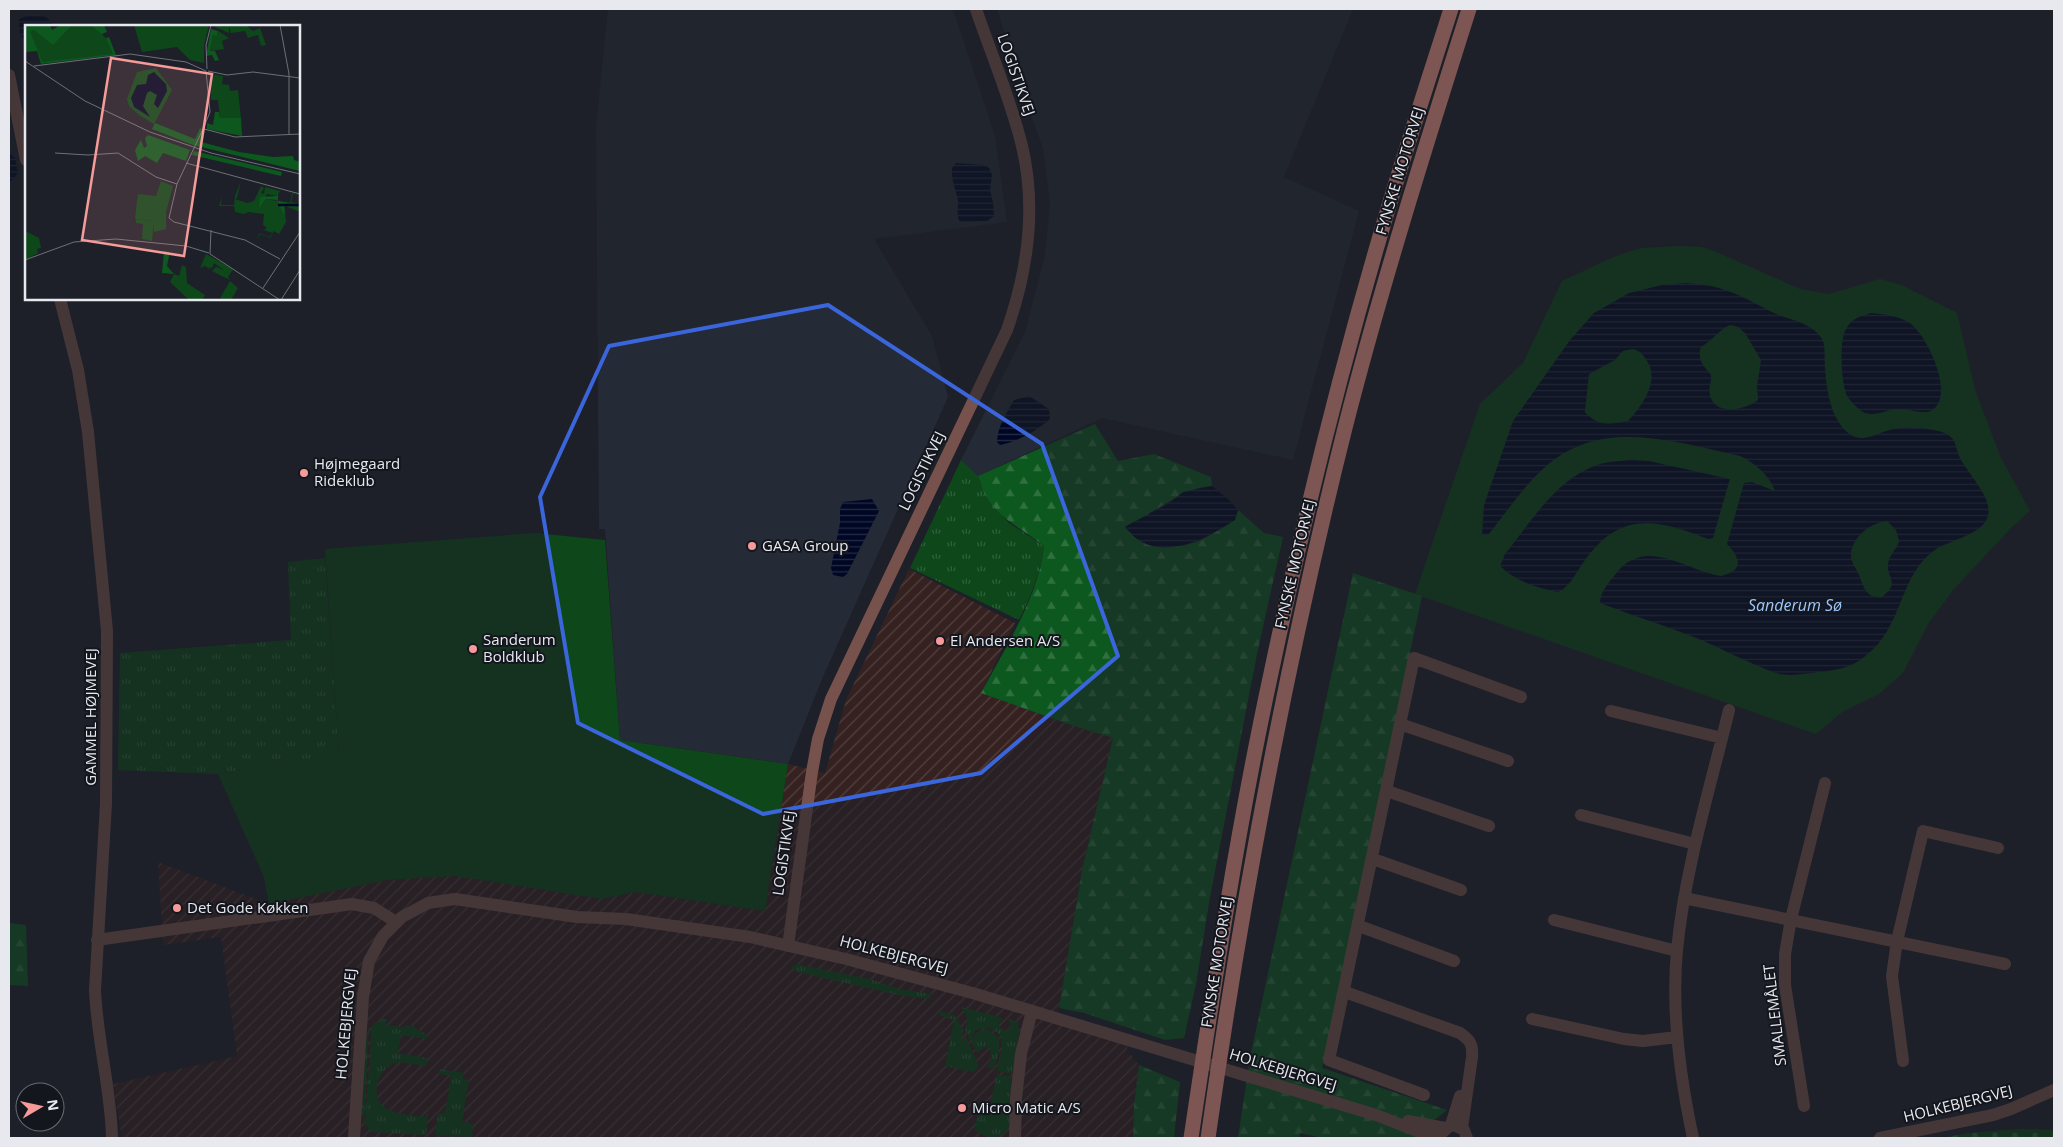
<svg xmlns="http://www.w3.org/2000/svg" width="2063" height="1147" font-family="'Open Sans',sans-serif">
  <defs>
    <pattern id="industrial-furrows" width="10" height="10" patternUnits="userSpaceOnUse" patternTransform="scale(1.25)"><rect width="10" height="10" fill="#352120"/><path d="M-1 1l2-2M0 10L10 0M9 11l2-2" fill="none" stroke="#524141"/></pattern>
    <pattern id="grass-tufts" width="24" height="20" patternUnits="userSpaceOnUse" patternTransform="scale(1.25)"><rect width="24" height="20" fill="#0d471a"/><path d="M3 7l-1-3M5 7V3M7 7l1-3M15 17l-1-3M17 17v-4M19 17l1-3" fill="none" stroke="#30623c"/></pattern>
    <pattern id="forest-firs" width="22" height="20" patternUnits="userSpaceOnUse" patternTransform="scale(1.25)"><rect width="22" height="20" fill="#0d581f"/><path d="M5 1l3.5 6h-7zM16 11l3.5 6h-7z" fill="#307040"/></pattern>
    <pattern id="cemetery-stones" width="16" height="16" patternUnits="userSpaceOnUse" patternTransform="scale(1.25)"><rect width="16" height="16" fill="#0d471a"/><path d="M2 7V4a2 2 0 0 1 4 0v3zM10 15v-3a2 2 0 0 1 4 0v3z" fill="#30623c"/></pattern>
    <pattern id="water-rules" width="6" height="5" patternUnits="userSpaceOnUse" patternTransform="scale(1.25)"><rect width="6" height="5" fill="#000724"/><path d="M0 2.5h6" fill="none" stroke="#252b44"/></pattern>
  </defs>
  <rect width="100%" height="100%" fill="#1d2028"/>
  <path fill="#252a37" d="M 608,9 L 953,9 L 995,136 L 1007,222 L 874,239 L 932,336 L 948,397 L 822,679 L 788,764 L 620,740 L 605,529 L 599,529 L 596,128 Z
    M 997,9 L 1353,9 L 1284,177 L 1359,211 L 1293,460 L 1102,418 L 978,476 L 961,460 L 1025,332 L 1045,256 L 1050,203 L 1043,148 L 1020,85 Z"/>
  <path fill="url(#industrial-furrows)" d="M 909,569 L 1015,623 L 981,693 L 1071,725 L 1113,738 L 1082,870 L 1058,1015 L 1129,1036 L 1127,1050 L 1139,1065 L 1134,1104 L 1133,1138 L 122,1138 L 113,1084 L 237,1056 L 221,937 L 163,945 L 158,862 L 269,904 L 387,880 L 455,876 L 602,899 L 635,892 L 765,911 L 788,764 L 825,773 L 846,700 Z"/>
  <path fill="url(#grass-tufts)" d="M 961,460 L 978,476 L 986,497 L 998,511 L 1009,523 L 1044,546 C 1041,571 1031,597 1019,620 L 910,568 Z
    M 325,558 L 339,754 L 218,774 L 118,770 L 120,653 L 291,640 L 288,562 Z
    M 796,964 L 870,979 L 899,989 L 932,994 L 928,999 L 899,995 L 797,972 L 792,969 L 792,966 Z
    M 961,1007 L 1003,1018 L 999,1023 L 999,1027 L 1006,1031 L 1011,1027 L 1010,1021 L 1007,1019 L 1018,1022 L 1019,1033 L 1012,1074 L 997,1071 L 1002,1046 L 1001,1037 C 994,1027 986,1026 975,1031 L 970,1041 L 965,1029 C 970,1021 966,1013 961,1007 Z
    M 941,1011 L 956,1016 L 963,1031 L 961,1040 L 963,1041 L 965,1035 L 978,1064 L 977,1069 L 973,1072 L 945,1066 L 954,1020 L 939,1015 Z
    M 383,1019 L 387,1020 L 386,1025 L 405,1027 L 405,1025 L 412,1026 L 427,1035 L 427,1039 L 401,1035 L 398,1053 L 427,1058 L 426,1066 C 417,1065 404,1061 395,1063 C 377,1069 368,1098 387,1109 C 398,1115 414,1115 425,1117 L 427,1112 L 428,1114 L 426,1135 L 371,1132 L 365,1124 L 372,1025 Z
    M 369,1027 L 364,1126 L 362,1109 L 366,1037 Z
    M 983,1030 L 989,1030 L 999,1038 L 999,1051 L 994,1069 L 986,1067 L 991,1062 L 990,1050 L 988,1047 L 985,1047 L 977,1053 L 971,1042 L 975,1034 Z
    M 440,1069 L 464,1073 L 463,1079 L 469,1080 L 462,1121 L 471,1124 L 473,1126 L 472,1137 L 438,1136 L 435,1134 L 438,1113 L 445,1114 L 451,1076 L 439,1074 Z
    M 997,1074 L 1011,1077 L 1009,1127 C 1003,1142 985,1138 974,1130 L 980,1105 L 990,1106 Z"/>
  <path fill="url(#forest-firs)" d="M 1095,424 L 1118,461 L 1154,454 L 1211,477 L 1212,486 C 1185,488 1173,501 1149,513 L 1157,546 L 1183,546 L 1202,540 L 1235,520 L 1238,510 L 1264,533 L 1283,537 L 1257,654 L 1210,897 L 1196,984 L 1184,1038 L 1165,1040 L 1084,1013 L 1059,1008 L 1082,870 L 1113,738 L 1071,725 L 981,693 C 1005,648 1039,596 1044,546 C 1024,530 1001,520 987,498 C 983,492 981,483 978,476 Z
    M 1353,573 L 1422,596 L 1322,1068 L 1447,1110 L 1433,1121 L 1426,1138 L 1323,1138 L 1300,1133 L 1299,1138 L 1238,1138 L 1250,1058 Z
    M 9,923 L 26,925 L 28,986 L 9,985 Z
    M 1139,1065 L 1180,1082 L 1174,1138 L 1133,1138 L 1134,1104 Z"/>
  <path fill="url(#cemetery-stones)" d="M 2020,1129 L 2054,1130 L 2054,1138 L 1942,1138 L 1968,1133 Z"/>
  <path fill="#0d471a" d="M 1682,246 L 1701,247 L 1714,251 L 1800,289 L 1829,294 L 1880,279 L 1901,285 L 1957,313 L 1975,390 L 2000,456 L 2030,511 L 2012,527 L 1953,590 L 1928,624 L 1903,673 L 1879,694 L 1842,712 L 1816,734 L 1415,594 L 1480,404 L 1523,363 L 1562,281 L 1616,256 L 1641,248 Z
    M 535,533 L 605,540 L 620,740 L 788,764 L 765,911 L 635,892 L 602,899 L 455,876 L 387,880 L 269,904 L 264,877 L 218,774 L 339,754 L 325,549 Z"/>
  <path fill="url(#water-rules)" fill-rule="evenodd" d="M 30,15 C 40,15 46,14 52,24 L 51,26 L 26,26 L 26,41 L 20,35 L 19,19 Z
    M 9,153 L 15,158 L 18,172 L 14,179 L 9,182 Z
    M 956,163 L 985,165 L 989,168 L 992,175 L 990,190 L 993,202 L 994,216 L 987,221 L 960,222 C 956,215 958,209 958,201 C 956,190 951,180 952,168 Z
    M 1687,283 C 1697,284 1709,285 1719,288 C 1738,293 1756,304 1774,313 C 1789,320 1812,322 1822,339 C 1826,346 1824,358 1825,366 C 1826,384 1829,409 1840,424 C 1858,449 1872,434 1893,429 C 1904,426 1944,428 1951,437 C 1956,442 1957,452 1960,458 C 1968,472 1979,484 1985,497 C 2002,533 1954,537 1935,550 C 1903,572 1902,617 1878,644 C 1855,669 1843,669 1812,673 C 1800,674 1788,677 1776,673 C 1747,663 1720,647 1691,636 C 1661,624 1630,615 1600,603 C 1600,592 1608,584 1614,576 C 1644,534 1684,570 1721,576 C 1746,570 1739,557 1727,544 L 1744,483 L 1752,482 L 1775,491 C 1769,475 1755,463 1740,456 C 1674,442 1601,416 1544,468 C 1523,487 1506,513 1488,535 L 1482,534 L 1484,505 L 1513,421 L 1570,340 L 1594,313 L 1629,293 L 1662,285 ZM 1730,325 L 1738,327 L 1745,333 L 1761,360 L 1757,386 L 1758,400 C 1746,410 1714,416 1710,395 C 1708,388 1712,382 1711,375 C 1703,365 1697,360 1701,347 C 1713,340 1719,330 1730,325 ZM 1632,349 C 1639,350 1643,354 1647,361 C 1660,381 1642,406 1628,421 C 1610,424 1598,427 1585,412 L 1589,374 L 1615,360 L 1623,351 ZM 1887,521 L 1896,530 L 1899,541 C 1897,549 1889,555 1888,564 C 1886,578 1901,582 1882,597 C 1866,599 1864,587 1859,575 C 1857,569 1852,564 1851,557 C 1850,539 1869,523 1887,521 Z
    M 1871,313 C 1883,314 1901,316 1911,324 C 1927,336 1954,392 1934,409 C 1925,416 1910,409 1900,409 C 1888,408 1875,418 1863,412 C 1857,408 1851,402 1847,396 C 1841,385 1839,339 1846,329 C 1851,319 1860,316 1871,313 Z
    M 1029,396 L 1049,409 L 1050,419 C 1038,430 1017,442 1000,445 L 997,442 C 998,425 1006,414 1014,400 Z
    M 1632,460 L 1649,461 L 1730,479 L 1713,538 L 1708,539 C 1655,518 1619,511 1583,563 C 1576,573 1569,588 1558,592 C 1537,588 1515,581 1500,566 L 1505,554 C 1531,522 1556,479 1597,465 C 1608,461 1620,461 1632,460 Z
    M 1212,486 L 1228,499 L 1238,510 L 1235,520 C 1209,537 1167,560 1137,539 C 1133,536 1129,531 1125,528 L 1126,526 L 1168,504 L 1183,492 Z
    M 872,499 L 879,511 L 847,574 L 843,577 L 833,575 L 831,568 L 840,523 L 840,509 L 843,502 Z"/>
  <g fill="none" stroke-linecap="round" stroke-linejoin="round">
    <path stroke="#77524c" stroke-width="12" d="M 1611,711 L 1722,738
      M 1400,724 L 1508,761
      M 1387,791 L 1489,826
      M 1581,815 L 1695,844
      M 1373,859 L 1461,890
      M 1684,898 L 2005,964
      M 1554,920 L 1677,951
      M 1359,926 L 1454,961
      M 97,940 L 352,904 L 374,908 L 396,922
      M 1345,992 L 1460,1033 C 1470,1040 1473,1044 1472,1057 L 1462,1128
      M 1532,1019 L 1624,1039 L 1643,1041 L 1677,1037
      M 1903,1061 L 1892,976 L 1897,941 L 1923,831 L 1998,848
      M 1424,1095 L 1329,1060 L 1414,658 L 1521,697
      M 1804,1106 L 1785,985 L 1785,954 L 1791,919 L 1825,783
      M 1451,1125 L 1460,1096
      M 1693,1138 C 1680,1077 1671,1013 1677,950 C 1685,868 1710,789 1729,710"/>
    <path stroke="#77524c" stroke-width="12" d="M 9,75 L 26,160
      M 60,299 L 78,370 L 88,432 L 107,631 L 106,804 L 95,990 C 97,1040 111,1089 112,1138
      M 788,946 L 812,772 L 818,739 L 831,699 L 1007,330 C 1028,270 1037,209 1022,146 C 1011,100 991,54 976,9
      M 1408,1121 L 1445,1128
      M 1442,1133 L 1448,1127 L 1454,1125 L 1464,1130 L 1467,1138
      M 354,1138 L 363,997 L 369,961 L 383,936 L 402,917 L 428,903 L 455,899 L 577,917 L 626,919 L 750,937 L 846,959 L 976,994 L 1376,1115 L 1435,1138
      M 1015,1138 L 1016,1098 L 1021,1054 L 1032,1011
      M 1880,1138 L 1993,1115 L 2011,1109 L 2054,1090"/>
    <path stroke="#f19587" stroke-width="15" d="M 1191,1138 C 1214,984 1237,831 1270,678 C 1303,521 1342,363 1388,209 C 1408,142 1430,75 1451,9
      M 1208,1138 C 1242,899 1286,663 1345,428 C 1381,287 1425,148 1469,9"/>
  </g>
  <path d="M0 0H2063V1147H0ZM 828,305 L 1042,444 L 1118,656 L 981,773 L 763,814 L 578,723 L 540,497 L 609,346 Z" fill="#1d2028" fill-opacity=".55" fill-rule="evenodd"/>
  <path fill="none" stroke="#3b65db" stroke-width="4" stroke-linejoin="round" d="M 828,305 L 1042,444 L 1118,656 L 981,773 L 763,814 L 578,723 L 540,497 L 609,346 Z"/>
  <g fill="#f59b9a" stroke="#14161e" stroke-width="2">
    <circle cx="304" cy="473" r="5"/>
    <circle cx="752" cy="546" r="5"/>
    <circle cx="940" cy="641" r="5"/>
    <circle cx="473" cy="649" r="5"/>
    <circle cx="177" cy="908" r="5"/>
    <circle cx="962" cy="1108" r="5"/>
  </g>
  <g text-anchor="middle" stroke-width="4" stroke-linejoin="round" paint-order="stroke">
    <g font-size="15" fill="#e7e9ee" stroke="#14161e">
      <text transform="translate(1016 75) rotate(71)" y="5">LOGISTIKVEJ</text>
      <text transform="translate(1400 171) rotate(-73)" y="5">FYNSKE MOTORVEJ</text>
      <text transform="translate(922 471) rotate(-64)" y="5">LOGISTIKVEJ</text>
      <text transform="translate(1295 564) rotate(-77)" y="5">FYNSKE MOTORVEJ</text>
      <text transform="translate(91 717) rotate(-90)" y="5">GAMMEL HØJMEVEJ</text>
      <text transform="translate(784 853) rotate(-82)" y="5">LOGISTIKVEJ</text>
      <text transform="translate(894 955) rotate(15)" y="5">HOLKEBJERGVEJ</text>
      <text transform="translate(1217 962) rotate(-81)" y="5">FYNSKE MOTORVEJ</text>
      <text transform="translate(1775 1015) rotate(-97)" y="5">SMALLEMÅLET</text>
      <text transform="translate(346 1024) rotate(-85)" y="5">HOLKEBJERGVEJ</text>
      <text transform="translate(1283 1070) rotate(17)" y="5">HOLKEBJERGVEJ</text>
      <text transform="translate(1958 1104) rotate(-14)" y="5">HOLKEBJERGVEJ</text>
    </g>
    <g font-size="15" fill="#e7e9ee" stroke="#14161e" text-anchor="start">
      <text x="314" y="469">Højmegaard<tspan x="314" dy="17">Rideklub</tspan></text>
      <text x="762" y="551">GASA Group</text>
      <text x="483" y="645">Sanderum<tspan x="483" dy="17">Boldklub</tspan></text>
      <text x="950" y="646">El Andersen A/S</text>
      <text x="187" y="913">Det Gode Køkken</text>
      <text x="972" y="1113">Micro Matic A/S</text>
    </g>
    <g font-size="16" font-style="italic" fill="#9cc7fa" stroke="#14161e">
      <text x="1795" y="611">Sanderum Sø</text>
    </g>
  </g>
  <g transform="translate(25 25)">
    <rect width="275" height="275" fill="#1d2028"/>
    <path d="M 109,0 L 184,0 L 179,20 L 179,38 L 165,35 L 152,22 L 117,27 ZM 191,0 L 221,0 L 228,6 L 235,3 L 241,20 L 236,21 L 233,10 L 223,13 L 220,6 L 206,8 L 204,2 L 204,8 L 190,2 ZM 193,6 L 204,13 L 197,16 L 199,24 L 185,26 L 188,9 L 192,11 ZM 216,156 L 212,173 L 210,174 L 222,178 L 229,176 L 236,161 L 239,163 L 236,168 L 239,169 L 240,162 L 255,166 L 252,171 L 242,169 L 237,180 L 241,174 L 265,178 L 267,168 L 274,170 L 268,169 L 266,177 L 275,179 L 275,187 L 260,181 L 261,197 L 254,209 L 249,206 L 245,213 L 235,209 L 232,215 L 234,208 L 244,212 L 248,208 L 239,205 L 242,203 L 238,200 L 239,189 L 223,187 L 219,189 L 210,187 L 209,181 L 194,181 L 197,172 L 196,180 L 209,180 L 210,171 ZM 111,194 L 129,196 L 127,216 L 117,214 L 118,199 L 111,198 ZM 0,206 L 14,213 L 16,223 L 12,224 L 13,228 L 0,235 ZM 181,229 L 208,244 L 203,252 L 205,255 L 187,246 L 191,242 L 199,245 L 189,238 L 187,243 L 184,242 L 186,245 L 180,241 L 175,243 ZM 157,240 L 161,242 L 162,258 L 180,270 L 177,275 L 164,275 L 145,257 L 149,249 L 154,251 ZM 205,256 L 213,263 L 206,275 L 198,275 L 195,273 Z" fill="#0d471a"/>
    <path d="M 0,0 L 25,0 L 27,5 L 35,0 L 79,0 L 82,7 L 77,9 L 79,14 L 84,12 L 91,30 L 16,39 L 12,26 L 0,27 ZM 186,4 L 193,6 L 192,11 L 188,10 L 185,26 L 190,26 L 194,35 L 190,36 L 187,30 L 181,31 ZM 190,87 L 194,87 L 195,93 L 216,93 L 217,111 L 182,104 L 182,98 L 188,100 ZM 130,98 L 170,114 L 175,103 L 180,106 L 176,117 L 214,127 L 248,132 L 268,131 L 269,135 L 275,137 L 275,146 L 168,120 L 127,104 ZM 123,110 L 165,125 L 161,136 L 138,128 L 132,138 L 120,131 L 113,136 L 110,125 L 116,115 L 119,123 L 122,121 L 120,113 ZM 169,126 L 257,147 L 256,151 L 167,130 ZM 253,168 L 253,176 L 266,178 L 259,179 L 259,190 L 252,175 L 241,174 L 234,183 L 235,172 L 252,171 ZM 139,226 L 145,227 L 142,241 L 149,249 L 137,248 Z" fill="#0d581f"/>
    <path d="M 186,49 L 198,51 L 197,59 L 204,60 L 205,66 L 213,65 L 216,93 L 195,93 L 193,75 L 186,75 Z" fill="#0d471a"/>
    <path d="M 47,0 L 66,0 L 81,13 L 88,29 L 17,37 L 5,6 L 9,5 L 28,20 ZM 131,43 L 147,65 L 129,99 L 114,90 L 104,81 L 102,74 L 112,47 ZM 136,156 L 148,161 L 141,187 L 141,204 L 129,207 L 128,196 L 110,194 L 112,176 L 113,169 L 131,171 Z" fill="#0d471a"/>
    <path d="M 129,47 L 141,59 L 142,66 L 133,83 L 129,79 L 132,70 L 125,66 L 122,68 L 118,81 L 125,92 L 109,82 L 106,73 L 112,60 L 121,59 L 123,50 Z" fill="#000724"/>
    <path fill="none" stroke="#000724" stroke-width="2.5" d="M 253,180 L 275,180"/>
    <path fill="none" stroke="#6e7077" stroke-width="1" d="M 255,0 L 264,49 L 264,109M 0,36 L 60,76 L 125,107 L 186,128 L 275,149M 9,41 L 105,29 L 161,37 L 181,46M 182,44 L 181,20 L 186,0M 183,46 L 202,50 L 228,47 L 275,53M 179,102 L 185,87 L 181,46M 178,104 L 152,159 L 144,193 L 149,197 L 220,215 L 255,234M 179,104 L 210,112 L 275,109M 30,128 L 63,130 L 93,128 L 131,152 L 152,159M 161,138 L 275,169M 186,205 L 185,229 L 255,275M 0,235 L 49,217 L 91,214 L 161,221 L 184,228M 238,263 L 275,207M 256,275 L 275,245"/>
    <path fill="#f59b9a" fill-opacity="0.15" stroke="#f59b9a" stroke-width="2.5" d="M 86,33 L 187,49 L 159,231 L 57,215 Z"/>
    <rect width="275" height="275" fill="none" stroke="#e7e9ee" stroke-width="2.5"/>
  </g>
  <rect width="2063" height="1147" fill="none" stroke="#e7e9ee" stroke-width="20"/>
  <g transform="translate(40 1107) rotate(81)"><circle r="24" fill="#14161e" stroke="#686a71"/>
  <path d="M0-4L9 19L0 12L-9 19Z" fill="#f59b9a"/>
  <text y="-8" font-size="14" font-weight="bold" text-anchor="middle" fill="#e7e9ee">N</text>
  </g>
</svg>
